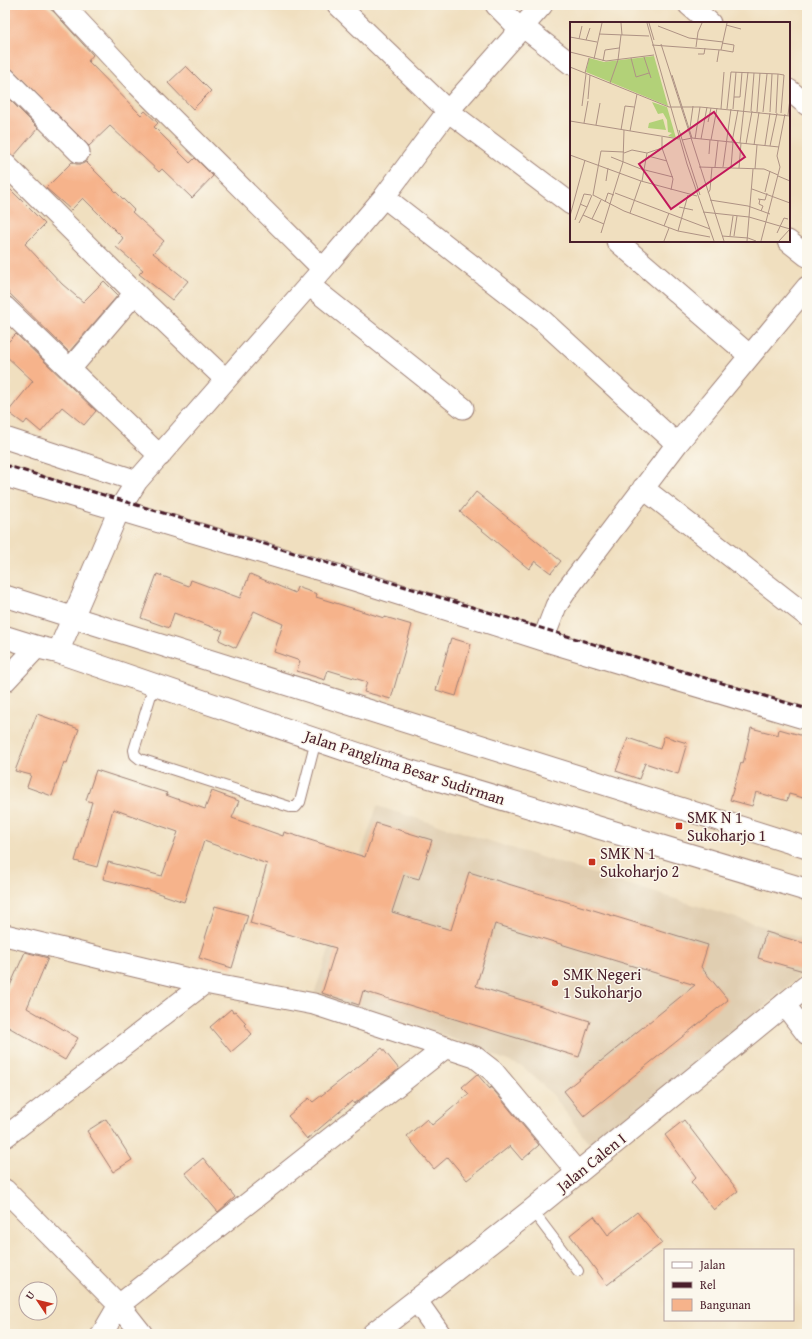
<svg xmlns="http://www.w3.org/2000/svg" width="812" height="1339" font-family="'Gentium Book Plus',serif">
  <rect width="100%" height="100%" fill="#fbf7ec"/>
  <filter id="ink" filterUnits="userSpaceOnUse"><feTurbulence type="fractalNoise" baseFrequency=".025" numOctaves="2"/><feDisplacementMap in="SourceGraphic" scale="8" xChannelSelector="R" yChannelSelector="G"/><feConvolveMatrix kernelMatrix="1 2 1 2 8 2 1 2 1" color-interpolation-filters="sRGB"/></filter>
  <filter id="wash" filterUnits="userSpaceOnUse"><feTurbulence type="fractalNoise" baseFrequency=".012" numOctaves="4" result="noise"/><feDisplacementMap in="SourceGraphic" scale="16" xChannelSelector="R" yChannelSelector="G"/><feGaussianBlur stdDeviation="0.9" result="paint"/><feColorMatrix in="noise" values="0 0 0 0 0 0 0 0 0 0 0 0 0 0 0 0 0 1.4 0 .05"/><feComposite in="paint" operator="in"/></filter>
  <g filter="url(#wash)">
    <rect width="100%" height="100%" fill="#f0dfbf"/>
    <path fill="#e0ceb1" d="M 377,806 L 807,940 L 807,970 L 594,1151 L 553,1095 L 523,1067 L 415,1024 L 362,1010 L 314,994 Z"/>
    <g id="blocks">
      <path fill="#f6b38b" d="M 5,5 L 45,5 L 54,12 L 93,55 L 88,61 L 141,115 L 145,111 L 158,123 L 154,127 L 190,163 L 195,158 L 213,176 L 192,198 L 162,169 L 159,172 L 110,126 L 89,146 L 13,70 L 8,67 L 5,66 Z
        M 186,66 L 211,91 L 193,109 L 168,83 Z
        M 5,95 L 38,128 L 14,156 L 8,153 L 5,152 Z
        M 72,162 L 76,164 L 82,164 L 86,162 L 134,210 L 132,212 L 164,241 L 153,253 L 188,281 L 172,300 L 139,274 L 143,270 L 116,247 L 123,238 L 83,198 L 71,210 L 46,188 Z
        M 5,184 L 45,224 L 25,244 L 62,284 L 83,302 L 104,281 L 118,295 L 69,352 L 5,289 Z
        M 16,334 L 96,411 L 84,425 L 62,407 L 41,432 L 27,420 L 24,424 L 8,412 L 33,381 L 5,355 L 5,345 Z
        M 476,492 L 561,561 L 551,573 L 535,561 L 529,569 L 460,512 Z
        M 157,574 L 189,586 L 191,580 L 240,598 L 250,574 L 295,593 L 297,587 L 317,594 L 316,597 L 384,618 L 385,617 L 412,625 L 391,699 L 364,692 L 367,682 L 328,670 L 325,680 L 297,671 L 300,661 L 274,652 L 283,624 L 254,611 L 236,648 L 219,640 L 223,631 L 174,613 L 169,628 L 141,618 Z
        M 451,638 L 471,644 L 456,696 L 436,690 Z
        M 37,714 L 79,729 L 67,763 L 64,762 L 52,796 L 27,787 L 31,775 L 15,771 Z
        M 751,728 L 778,735 L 779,729 L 807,737 L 807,799 L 789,794 L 787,801 L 756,792 L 752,806 L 730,800 L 741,763 L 743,764 Z
        M 664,736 L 687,743 L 678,774 L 645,763 L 639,779 L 616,771 L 628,738 L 660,749 Z
        M 96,770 L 167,793 L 166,795 L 205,809 L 212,791 L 239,801 L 232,818 L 283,836 L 284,832 L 365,857 L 376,823 L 432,840 L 419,879 L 404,875 L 392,912 L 451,930 L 469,872 L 708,945 L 701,967 L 728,1000 L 584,1116 L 564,1091 L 695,985 L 495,924 L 476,986 L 590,1021 L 579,1057 L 363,991 L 359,1005 L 322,993 L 336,948 L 250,923 L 267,864 L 204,841 L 184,902 L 146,889 L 146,890 L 103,879 L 108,862 L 162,876 L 178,832 L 113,809 L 97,867 L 75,861 L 92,802 L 86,800 Z
        M 215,906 L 248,915 L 232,968 L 199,958 Z
        M 766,932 L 807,944 L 807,972 L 758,958 Z
        M 25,952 L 48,958 L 27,1008 L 78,1038 L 65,1060 L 5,1025 L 5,997 Z
        M 231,1009 L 233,1012 L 235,1011 L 246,1023 L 244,1025 L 252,1034 L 231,1052 L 210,1027 Z
        M 382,1048 L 399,1069 L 354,1104 L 352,1101 L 307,1139 L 288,1116 L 309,1098 L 313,1102 Z
        M 477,1074 L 490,1089 L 491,1087 L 539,1145 L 522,1160 L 510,1146 L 467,1180 L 448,1157 L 434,1169 L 407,1136 L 427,1119 L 432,1125 L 469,1094 L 462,1087 Z
        M 106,1119 L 132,1160 L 113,1172 L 87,1131 Z
        M 684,1120 L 738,1191 L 714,1210 L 691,1182 L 696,1177 L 665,1135 Z
        M 203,1158 L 235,1197 L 218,1212 L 185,1173 Z
        M 637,1212 L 662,1243 L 607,1285 L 570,1235 L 594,1216 L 608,1235 Z"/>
    </g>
  </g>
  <g filter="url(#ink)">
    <use href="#blocks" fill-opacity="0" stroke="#9d7f75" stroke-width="1"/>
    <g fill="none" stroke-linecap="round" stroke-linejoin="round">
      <g stroke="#9d7f75" stroke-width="12">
        <path id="lane" d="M 154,685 L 134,750 L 135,755 L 140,759 L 290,807 L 296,807 L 300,802 L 316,740
          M 532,1210 L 578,1271"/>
      </g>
      <g stroke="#9d7f75" stroke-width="23">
        <path id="street" d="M 63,5 L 138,85 L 323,269
          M 338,5 L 448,111 L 571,204
          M 496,5 L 520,29
          M 689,5 L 710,23
          M 522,26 L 571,64
          M 5,78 L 79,152
          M 789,90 L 807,105
          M 5,164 L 135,293 L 225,379
          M 384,197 L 543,321 L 677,444
          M 617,241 L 750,356
          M 788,241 L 807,256
          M 309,285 L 463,408
          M 5,307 L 160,456
          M 70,369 L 135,293
          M 5,438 L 137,481
          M 5,476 L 354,580 L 543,640 L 807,719
          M 643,488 L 807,616
          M 5,596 L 807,848
          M 543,640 L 556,606 L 568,588 L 677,444 L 807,287
          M 58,652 L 119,510 L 137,481 L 323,269 L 384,197 L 448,111 L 542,5
          M 5,681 L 37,647
          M 5,935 L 205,983 L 314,1004 L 475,1057 L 493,1071 L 578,1173
          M 784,1004 L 807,1034
          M 5,1137 L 205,983
          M 5,1190 L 119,1305 L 142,1334
          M 416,1300 L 440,1334
          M 102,1334 L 119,1305 L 446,1047"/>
      </g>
      <g stroke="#9d7f75" stroke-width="24">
        <path id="secondary" d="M 373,1334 L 532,1210 L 807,986"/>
      </g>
      <g stroke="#9d7f75" stroke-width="24">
        <path id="primary" d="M 5,637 L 37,647 L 58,652 L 396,767 L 807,890"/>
      </g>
      <use href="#lane" stroke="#fff" stroke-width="10"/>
      <use href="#street" stroke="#fff" stroke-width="21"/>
      <use href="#secondary" stroke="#fff" stroke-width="22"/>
      <use href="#primary" stroke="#fff" stroke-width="22"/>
      <path stroke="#4a1f2b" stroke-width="3" stroke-dasharray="6 3" stroke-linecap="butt" d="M 5,465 L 807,709"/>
    </g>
  </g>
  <g fill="#c8321e" stroke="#fbf7ec" stroke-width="1.5">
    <rect x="675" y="822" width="8" height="8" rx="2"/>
    <rect x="588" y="858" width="8" height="8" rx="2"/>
    <circle cx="555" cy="983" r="4"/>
  </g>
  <g text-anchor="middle" stroke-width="3" stroke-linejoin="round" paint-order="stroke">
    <g font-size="16" fill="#4a1f2b" stroke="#fbf7ec">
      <text transform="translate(405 767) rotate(18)" y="6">Jalan Panglima Besar Sudirman</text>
      <text transform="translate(591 1162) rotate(-39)" y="6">Jalan Calen I</text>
    </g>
    <g font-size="16" fill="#4a1f2b" stroke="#fbf7ec" text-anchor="start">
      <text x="687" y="823">SMK N 1<tspan x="687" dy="18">Sukoharjo 1</tspan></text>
      <text x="600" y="859">SMK N 1<tspan x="600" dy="18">Sukoharjo 2</tspan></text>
      <text x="563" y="980">SMK Negeri<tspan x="563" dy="18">1 Sukoharjo</tspan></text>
    </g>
  </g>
  <g transform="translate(570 22)">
    <rect width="220" height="220" fill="#f0dfbf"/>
    <path d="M 84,34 L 98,84 L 16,50 L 19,36 L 34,40 ZM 82,80 L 97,85 L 106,116 L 98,114 L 102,111 L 98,110 L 97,98 L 93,91 L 88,92 ZM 93,97 L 96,108 L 78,106 L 79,101 Z" fill="#b2d178"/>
    <path fill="none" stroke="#ae9284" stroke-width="1" d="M 51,1 L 52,13M 77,1 L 117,142 L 144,219M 79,1 L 84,18M 156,3 L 171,7M 88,4 L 119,16 L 153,20M 29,12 L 79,14M 0,15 L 27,20M 9,17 L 12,4M 16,18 L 20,6M 91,22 L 154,219M 82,23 L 151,28 L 157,1M 126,25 L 128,10 L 132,1M 151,28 L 163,30 L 164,23 L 152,21M 0,30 L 36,39 L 84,33M 128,32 L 134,32 L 135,26M 74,35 L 81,56M 61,36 L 66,55 L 79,51M 24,37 L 32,1M 33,39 L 35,28 L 49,26M 147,40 L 149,28M 0,45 L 99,85 L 130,85 L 220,94M 15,51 L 19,36M 102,53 L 122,116M 40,61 L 48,38 L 51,13M 164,75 L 170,75 L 172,50M 18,77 L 20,53M 12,84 L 16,52M 151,87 L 154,50M 157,87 L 161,50 L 208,52 L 214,53 L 211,91M 163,87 L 166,50M 181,89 L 184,51M 187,90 L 190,51M 193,90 L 197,52M 200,90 L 202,52M 206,91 L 208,52M 218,93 L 220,77M 0,99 L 109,117M 138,100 L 141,86M 14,101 L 18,79M 26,103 L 30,81M 120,106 L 123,84M 51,108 L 55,84 L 64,85M 109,108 L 130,173M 60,109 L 67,72M 92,115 L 92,126 L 103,157 L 101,168M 125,117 L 130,85M 131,117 L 137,85M 112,118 L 122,116 L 209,125M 141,118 L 147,86M 162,120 L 168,88M 170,121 L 178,50M 176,122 L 182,89M 184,123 L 189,90M 195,123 L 200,91M 200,124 L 207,91M 54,130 L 31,129 L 23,173 L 54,189 L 108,209 L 140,215M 54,131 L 62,128 L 77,131 L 92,126M 139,132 L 140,118M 0,133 L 71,159 L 127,174M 78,134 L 97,139M 41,135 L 71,147 L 103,155M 129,145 L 194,147 L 208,153M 145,145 L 148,119M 153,145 L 161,87M 161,146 L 163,120M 169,146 L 171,121M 185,147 L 187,123M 208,154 L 220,159M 36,159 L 38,146M 72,159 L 77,131M 182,167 L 220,181M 195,170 L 200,149M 45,171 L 140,207M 138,171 L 140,168 L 142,145M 188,177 L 195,178 L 197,171M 190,177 L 189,182 L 193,184 L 191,189M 140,178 L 178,184 L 200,192M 35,180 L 38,171 L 44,173M 10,182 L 17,185 L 22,173M 109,185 L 123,188M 133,190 L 179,195 L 220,207M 60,191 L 71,159M 13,193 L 22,197 L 31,178M 0,194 L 15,138M 22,197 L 34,202M 5,198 L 14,172 L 21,173M 9,201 L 17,185M 94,204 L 99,191M 108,209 L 118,173M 31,211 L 53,140 L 54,108M 207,211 L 214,196 L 218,197M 152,214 L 178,216 L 186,219M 160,214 L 163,194M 164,214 L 167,194M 94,219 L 99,206M 177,219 L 183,147M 191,219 L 210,145 L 207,134 L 215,92M 209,219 L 220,207"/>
    <path fill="#c2185b" fill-opacity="0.15" stroke="#c2185b" stroke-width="2" d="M 144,90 L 175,135 L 101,187 L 69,142 Z"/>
    <rect width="220" height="220" fill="none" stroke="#4a1f2b" stroke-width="2"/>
  </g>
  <rect width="812" height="1339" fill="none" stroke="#fbf7ec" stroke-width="20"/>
  <rect x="664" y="1249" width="130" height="72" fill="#fbf7ec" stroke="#b4a19f"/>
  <rect x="672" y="1262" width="20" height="6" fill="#ffffff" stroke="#b4a19f"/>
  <text x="700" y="1269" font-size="12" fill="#4a1f2b">Jalan</text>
  <rect x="672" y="1282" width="20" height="6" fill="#4a1f2b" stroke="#b4a19f"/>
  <text x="700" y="1289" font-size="12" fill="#4a1f2b">Rel</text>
  <rect x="672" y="1299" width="20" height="12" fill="#f6b38b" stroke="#b4a19f"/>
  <text x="700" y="1309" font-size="12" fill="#4a1f2b">Bangunan</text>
  <g transform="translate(38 1301) rotate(305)"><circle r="19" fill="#fbf7ec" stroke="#b4a19f"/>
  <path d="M0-3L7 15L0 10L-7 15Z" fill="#c8321e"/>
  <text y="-6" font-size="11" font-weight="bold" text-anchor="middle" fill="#4a1f2b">U</text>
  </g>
</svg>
